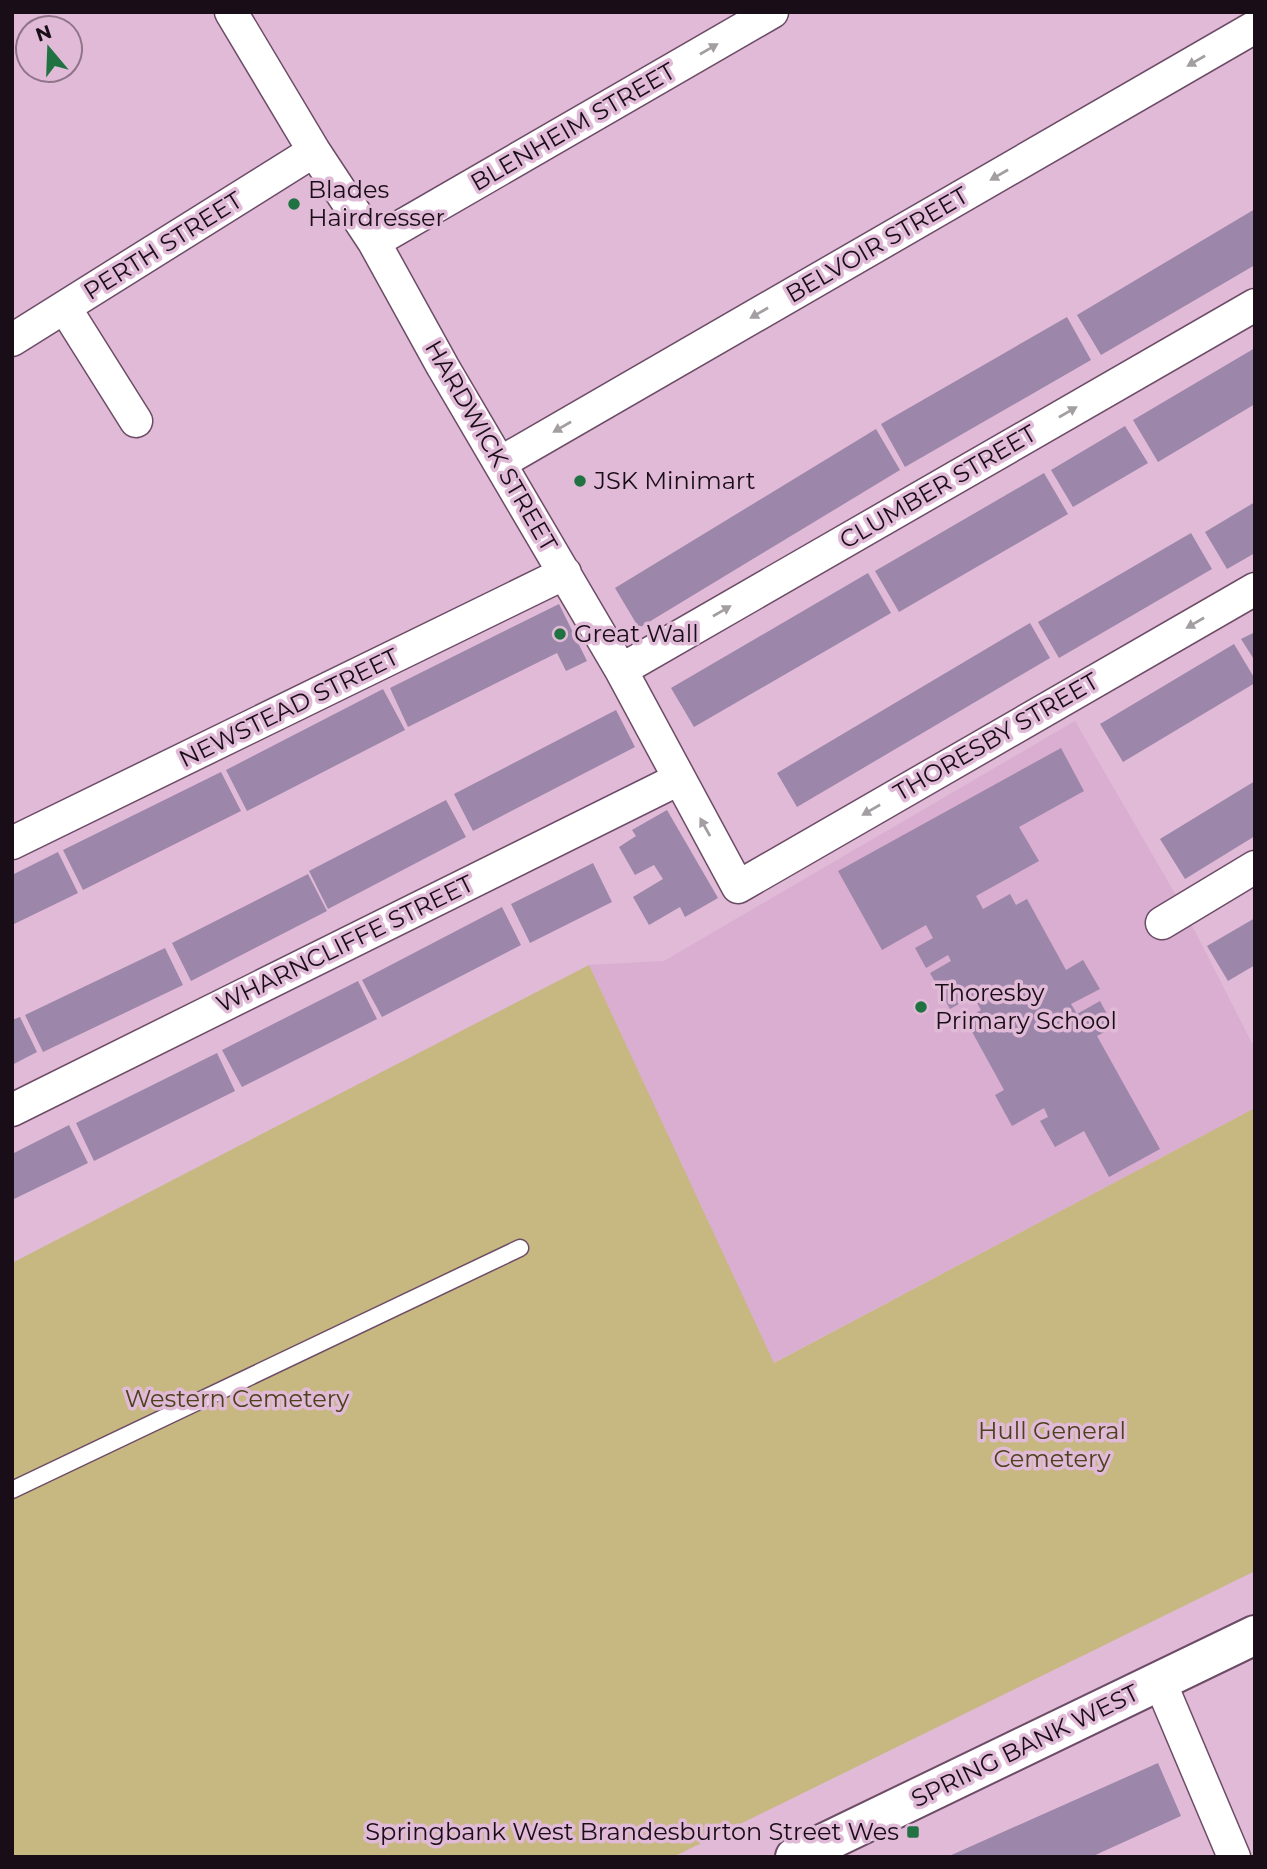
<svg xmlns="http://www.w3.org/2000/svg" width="1267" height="1869" font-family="Montserrat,sans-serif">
  <rect width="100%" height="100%" fill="#e0bad7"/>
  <path fill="#d9aed0" d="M 1075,721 L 1181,904 L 1255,1049 L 1255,1108 L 773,1363 L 589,965 L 664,961 Z"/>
  <path fill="#c7b781" d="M 589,965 L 774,1363 L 1255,1108 L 1255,1571 L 673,1857 L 12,1857 L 12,1263 Z"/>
  <path fill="#9c86a9" d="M 1255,209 L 1255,265 L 1101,355 L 1077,315 Z
    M 1067,317 L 1091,360 L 905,467 L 881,424 Z
    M 1255,348 L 1255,404 L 1158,462 L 1133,420 Z
    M 1125,426 L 1148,463 L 1073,507 L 1051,470 Z
    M 876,429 L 900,470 L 639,628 L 615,588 Z
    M 1044,473 L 1068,514 L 899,612 L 875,571 Z
    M 1255,502 L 1255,553 L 1227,569 L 1205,532 Z
    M 1191,533 L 1212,569 L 1059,658 L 1038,622 Z
    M 868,573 L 891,613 L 694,727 L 671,688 Z
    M 559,604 L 587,661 L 566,671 L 557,653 L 408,727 L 390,688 Z
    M 1030,623 L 1050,658 L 797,807 L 777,773 Z
    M 1255,632 L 1255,661 L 1241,639 Z
    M 1234,644 L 1255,679 L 1255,683 L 1123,762 L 1100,724 Z
    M 383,689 L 405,730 L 247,811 L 226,770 Z
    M 616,710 L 635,747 L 473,831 L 454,794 Z
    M 1061,748 L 1084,791 L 1019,827 L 1039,861 L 976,896 L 983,909 L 1010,894 L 1016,905 L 1027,899 L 1066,970 L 1083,960 L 1100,989 L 1071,1004 L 1077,1014 L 1100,1001 L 1114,1027 L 1097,1036 L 1160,1149 L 1109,1177 L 1084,1131 L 1055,1147 L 1040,1121 L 1048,1117 L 1044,1108 L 1012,1126 L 995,1095 L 1004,1090 L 965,1019 L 981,1010 L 973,996 L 950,1009 L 930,973 L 951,961 L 948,955 L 926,968 L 915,948 L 933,938 L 926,925 L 882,950 L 838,871 Z
    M 221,772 L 241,811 L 83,890 L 63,850 Z
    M 1255,781 L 1255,836 L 1185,879 L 1160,839 Z
    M 446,800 L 466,837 L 328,909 L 309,871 Z
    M 667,810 L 718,898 L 685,917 L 680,907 L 649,925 L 633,897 L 663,879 L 654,865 L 635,875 L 619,847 L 636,836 L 632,830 Z
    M 58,852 L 78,893 L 12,925 L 12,875 Z
    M 593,863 L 612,902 L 530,943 L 511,904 Z
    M 308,874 L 327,911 L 191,981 L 172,943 Z
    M 502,907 L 521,945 L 382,1017 L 362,980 Z
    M 1255,918 L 1255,965 L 1228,981 L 1207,946 Z
    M 165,948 L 183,985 L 43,1052 L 25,1015 Z
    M 358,981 L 377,1019 L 242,1087 L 222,1050 Z
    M 20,1017 L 37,1052 L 12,1065 L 12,1020 Z
    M 217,1053 L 235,1091 L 94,1161 L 76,1123 Z
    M 69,1125 L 88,1163 L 12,1200 L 12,1154 Z
    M 1158,1763 L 1181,1816 L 1091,1857 L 947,1857 Z"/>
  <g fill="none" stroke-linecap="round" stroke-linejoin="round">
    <g stroke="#6c4c66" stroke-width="19">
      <path id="lane" d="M 12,1490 L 520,1248"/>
    </g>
    <g stroke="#6c4c66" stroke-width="35">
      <path id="street" d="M 231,12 L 314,151 L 374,242 L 443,367 L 621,670 L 738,887 L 1255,589
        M 374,242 L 772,12
        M 65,308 L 136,421
        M 12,340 L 314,151
        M 500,463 L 1255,27
        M 621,670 L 1255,305
        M 12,843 L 565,573
        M 1162,923 L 1255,867
        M 12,1110 L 679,779
        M 1160,1682 L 1234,1857"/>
    </g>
    <g stroke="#6c4c66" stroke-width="42">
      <path id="secondary" d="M 795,1857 L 1255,1635"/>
    </g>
    <use href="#lane" stroke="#fff" stroke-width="16"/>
    <use href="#street" stroke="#fff" stroke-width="32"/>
    <use href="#secondary" stroke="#fff" stroke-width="38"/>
  </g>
  <defs><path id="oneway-solid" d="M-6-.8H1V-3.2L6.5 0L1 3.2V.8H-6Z" transform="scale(1.75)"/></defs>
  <g fill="#a39ea2">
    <use href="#oneway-solid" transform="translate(709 49) rotate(-30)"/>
    <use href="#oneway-solid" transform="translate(1196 61) rotate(150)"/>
    <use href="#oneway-solid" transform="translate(999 175) rotate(150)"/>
    <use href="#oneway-solid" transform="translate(759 313) rotate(150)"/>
    <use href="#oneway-solid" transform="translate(1068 412) rotate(-30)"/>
    <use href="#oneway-solid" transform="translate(562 427) rotate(150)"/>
    <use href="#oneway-solid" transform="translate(722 611) rotate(-30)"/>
    <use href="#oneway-solid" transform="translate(1195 623) rotate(150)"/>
    <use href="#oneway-solid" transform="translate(871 810) rotate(150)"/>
    <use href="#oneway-solid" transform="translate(705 827) rotate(-119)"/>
  </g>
  <g fill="#217243" stroke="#e0bad7" stroke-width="2.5">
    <circle cx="294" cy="204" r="7"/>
    <circle cx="580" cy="481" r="7"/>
    <circle cx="560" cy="634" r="7"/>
    <circle cx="921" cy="1007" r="7"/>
    <rect x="906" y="1825" width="14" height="14" rx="3.5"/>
  </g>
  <g text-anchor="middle" stroke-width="7" stroke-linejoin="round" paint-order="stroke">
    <g font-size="24" fill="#190d17" stroke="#e0bad7">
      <text transform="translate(573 127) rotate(-30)" y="8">BLENHEIM STREET</text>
      <text transform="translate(877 245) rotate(-30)" y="8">BELVOIR STREET</text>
      <text transform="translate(163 246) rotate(-32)" y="8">PERTH STREET</text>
      <text transform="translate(491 446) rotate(60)" y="8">HARDWICK STREET</text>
      <text transform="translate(938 487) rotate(-30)" y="8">CLUMBER STREET</text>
      <text transform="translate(289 708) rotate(-26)" y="8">NEWSTEAD STREET</text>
      <text transform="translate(996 737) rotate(-30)" y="8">THORESBY STREET</text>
      <text transform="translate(345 944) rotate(-26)" y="8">WHARNCLIFFE STREET</text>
      <text transform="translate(1025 1746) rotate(-26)" y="8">SPRING BANK WEST</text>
    </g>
    <g font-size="24" fill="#190d17" stroke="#e0bad7" text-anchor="start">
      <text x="308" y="198">Blades<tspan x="308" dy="28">Hairdresser</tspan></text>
      <text x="594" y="489">JSK Minimart</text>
      <text x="574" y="642">Great Wall</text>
      <text x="935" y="1001">Thoresby<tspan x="935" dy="28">Primary School</tspan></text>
      <text x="899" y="1840" text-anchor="end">Springbank West Brandesburton Street Wes</text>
    </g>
    <g font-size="24" fill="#4c411b" stroke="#e0bad7">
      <text x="237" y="1407">Western Cemetery</text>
      <text x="1052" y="1439">Hull General<tspan x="1052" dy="28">Cemetery</tspan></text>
    </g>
  </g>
  <rect width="1267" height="1869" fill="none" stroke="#190d17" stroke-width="28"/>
  <g transform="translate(49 49) rotate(341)"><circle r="33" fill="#e0bad7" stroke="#90758a" stroke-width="2"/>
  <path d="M0-5L12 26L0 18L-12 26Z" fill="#217243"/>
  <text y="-10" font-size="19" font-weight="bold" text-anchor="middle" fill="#190d17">N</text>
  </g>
</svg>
